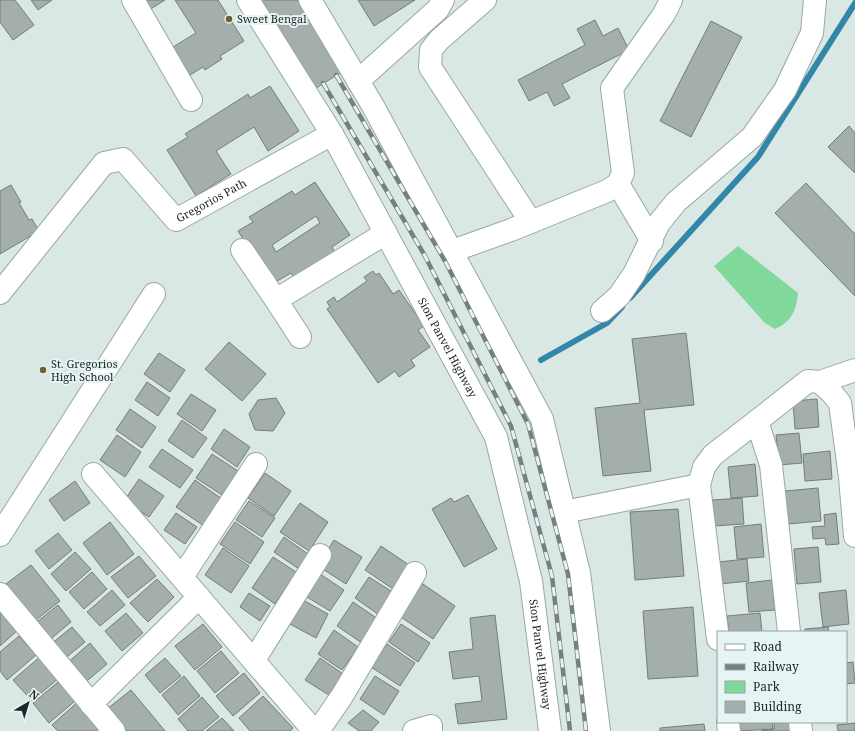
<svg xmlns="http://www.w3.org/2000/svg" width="855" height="731" font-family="'Noto Serif',serif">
  <rect width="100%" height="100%" fill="#d9e7e5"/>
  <path fill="#80d99b" d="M 738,246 L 798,293 C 796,311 792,321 775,329 L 765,323 L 714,266 Z"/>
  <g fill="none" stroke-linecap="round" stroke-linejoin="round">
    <path stroke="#3286a8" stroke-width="6" d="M 630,298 L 758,157 L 855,3
      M 541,360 L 607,323 L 622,307"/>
  </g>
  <path fill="#a4afab" stroke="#737e7a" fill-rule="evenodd" d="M 0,0 L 15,0 L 34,25 L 13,40 L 0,22 Z
    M 31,0 L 52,0 L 38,10 Z
    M 143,0 L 165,0 L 149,10 Z
    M 175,0 L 218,0 L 244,41 L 220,56 L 222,59 L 205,70 L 203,67 L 190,75 L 173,47 L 196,33 Z
    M 242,0 L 318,0 L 356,63 L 302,97 Z
    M 358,0 L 415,0 L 374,26 Z
    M 595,20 L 603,36 L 618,28 L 629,50 L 562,84 L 570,98 L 554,106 L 547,92 L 529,101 L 518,80 L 585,45 L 577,29 Z
    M 711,21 L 742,37 L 691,137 L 660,121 Z
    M 270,86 L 299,131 L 268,151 L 254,127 L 216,151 L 231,174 L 196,196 L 167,150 L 188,137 L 185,134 L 248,94 L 250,98 Z
    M 849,126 L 855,133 L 855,173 L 828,147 Z
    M 315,182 L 350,235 L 332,247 L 335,253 L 295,279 L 291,273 L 272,284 L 238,231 L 253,222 L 249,217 L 292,191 L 295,195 ZM 316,216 L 320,223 L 276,252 L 272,245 Z
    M 806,183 L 855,234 L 855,296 L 775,213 Z
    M 11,185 L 21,202 L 19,203 L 29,220 L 32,219 L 39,231 L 0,254 L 0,191 Z
    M 373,271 L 376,275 L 379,273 L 393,294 L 399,290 L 424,326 L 418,330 L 430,347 L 411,360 L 415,366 L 399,377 L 395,371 L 378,383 L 327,309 L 330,307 L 327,302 L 334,297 L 337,302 L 367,281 L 364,277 Z
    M 686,333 L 694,405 L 644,410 L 651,471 L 603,476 L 595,408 L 640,403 L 632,339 Z
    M 229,342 L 266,374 L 242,401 L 205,369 Z
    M 159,353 L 185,370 L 170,392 L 144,374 Z
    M 147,382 L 170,398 L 158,416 L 135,400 Z
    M 191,394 L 216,410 L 202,431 L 177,414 Z
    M 276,398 L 285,413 L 273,431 L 255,430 L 249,414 L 258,400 Z
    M 817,399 L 819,427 L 795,429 L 793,401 Z
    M 130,409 L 156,427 L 142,448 L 116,430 Z
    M 182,420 L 207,438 L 193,458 L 168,441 Z
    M 224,429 L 250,447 L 237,467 L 211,449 Z
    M 799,433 L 802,463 L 779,465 L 776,435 Z
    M 117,435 L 141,452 L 125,477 L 100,460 Z
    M 162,449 L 193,470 L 180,488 L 149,467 Z
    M 830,451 L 832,479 L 805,481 L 803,454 Z
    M 212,454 L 238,471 L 222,495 L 196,478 Z
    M 755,464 L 758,496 L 731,498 L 728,467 Z
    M 265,473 L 291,491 L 274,516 L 248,498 Z
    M 139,479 L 164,496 L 149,517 L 124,501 Z
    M 195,480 L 222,499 L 204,526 L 176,507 Z
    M 75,481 L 90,503 L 64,521 L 49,500 Z
    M 818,488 L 821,521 L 788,524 L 785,491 Z
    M 468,495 L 497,549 L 464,567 L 432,509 L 451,498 L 454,502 Z
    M 742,498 L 744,524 L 714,526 L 712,500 Z
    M 249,501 L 275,518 L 262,537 L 236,520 Z
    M 300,503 L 328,522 L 309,551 L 280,532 Z
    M 678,509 L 684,576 L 635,580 L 630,512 Z
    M 176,513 L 197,527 L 185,544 L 164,530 Z
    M 836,513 L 839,544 L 826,545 L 825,538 L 813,539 L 812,527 L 825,526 L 824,515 Z
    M 110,522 L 134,554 L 107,575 L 83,543 Z
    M 235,522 L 264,542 L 250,564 L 220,544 Z
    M 761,524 L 764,557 L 737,559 L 734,527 Z
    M 58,533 L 72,550 L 49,569 L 35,551 Z
    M 284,537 L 308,554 L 299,569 L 274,552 Z
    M 334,540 L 362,557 L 346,584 L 318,566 Z
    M 381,546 L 409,565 L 393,589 L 365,570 Z
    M 818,547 L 821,582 L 797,584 L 794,549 Z
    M 223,548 L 249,566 L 231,593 L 205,575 Z
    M 75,552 L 91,569 L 66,591 L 51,574 Z
    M 139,556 L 156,576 L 128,598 L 111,577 Z
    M 273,557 L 296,572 L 275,604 L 252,588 Z
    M 747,559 L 749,581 L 720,584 L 718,562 Z
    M 31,565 L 60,601 L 32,623 L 2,587 Z
    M 92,572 L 107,589 L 84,609 L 69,592 Z
    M 317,572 L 344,590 L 330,611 L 302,594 Z
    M 369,577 L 394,593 L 379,615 L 355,598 Z
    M 157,579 L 174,597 L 148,622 L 130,603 Z
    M 772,580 L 775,610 L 749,612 L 746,583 Z
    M 420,582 L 455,606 L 433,639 L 398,615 Z
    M 112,590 L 125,605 L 100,626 L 87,612 Z
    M 846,590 L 849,624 L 823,627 L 819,593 Z
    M 249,593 L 270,606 L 260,621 L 240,607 Z
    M 301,599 L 328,614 L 316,638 L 288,623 Z
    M 353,602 L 378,619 L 362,643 L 337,626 Z
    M 58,605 L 71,622 L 47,642 L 33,625 Z
    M 693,607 L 698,676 L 648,679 L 643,611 Z
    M 0,609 L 18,630 L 0,646 Z
    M 126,613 L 143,633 L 122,651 L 105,631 Z
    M 760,613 L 762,632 L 729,632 L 727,616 Z
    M 495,615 L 507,719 L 458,724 L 455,704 L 482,701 L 479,676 L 453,679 L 449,652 L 473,649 L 470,618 Z
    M 203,624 L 222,647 L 195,670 L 175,646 Z
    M 401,624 L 430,643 L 418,662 L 389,642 Z
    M 72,627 L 85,642 L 63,660 L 50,645 Z
    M 828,627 L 829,632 L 805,632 L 805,629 Z
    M 334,630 L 358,647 L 342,670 L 318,654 Z
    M 19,636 L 36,655 L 7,680 L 0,671 L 0,652 Z
    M 90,643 L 107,664 L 82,685 L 65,665 Z
    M 387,644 L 415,663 L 400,686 L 371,667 Z
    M 221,651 L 239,673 L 215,693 L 197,671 Z
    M 41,656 L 60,677 L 32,701 L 13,680 Z
    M 165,658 L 181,676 L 160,693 L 145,675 Z
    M 320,658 L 346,676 L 332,697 L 305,680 Z
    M 853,662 L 855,683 L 846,684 L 846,663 Z
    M 244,673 L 260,693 L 233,716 L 216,696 Z
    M 184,676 L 200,696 L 178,715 L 162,695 Z
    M 375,676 L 399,691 L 384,715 L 360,699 Z
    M 58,682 L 75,701 L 49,723 L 33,703 Z
    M 131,690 L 165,731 L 126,731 L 107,709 Z
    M 263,696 L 293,728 L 290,731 L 250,731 L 239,718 Z
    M 202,697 L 219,717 L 202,731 L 188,731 L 178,719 Z
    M 81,699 L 103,724 L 96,731 L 58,731 L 52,725 Z
    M 363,710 L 379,722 L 371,731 L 359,731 L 348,723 Z
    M 222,718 L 234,731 L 206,731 Z
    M 739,722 L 772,722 L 773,729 L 740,731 Z
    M 789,722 L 790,731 L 761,731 L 774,729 L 774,723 Z
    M 855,723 L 855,731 L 838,731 L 837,725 Z
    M 704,724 L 705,731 L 660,731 L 660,728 Z"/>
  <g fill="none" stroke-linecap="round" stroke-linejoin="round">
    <g stroke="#9aa7a6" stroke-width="24">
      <g id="minor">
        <path d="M 133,0 L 191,100"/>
        <path d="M 485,0 L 439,40 L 431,50 L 430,67 L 531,222"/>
        <path d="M 358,81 L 438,9 L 443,0"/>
        <path d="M 618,184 L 652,241"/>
        <path d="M 242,250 L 276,300 L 386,233"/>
        <path d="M 452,251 L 511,230 L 607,191 L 618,184 L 623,173 L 612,88 L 664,14 L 671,0"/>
        <path id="s1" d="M 0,293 L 104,163 L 123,159 L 176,220 L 332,134"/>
        <path d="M 276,300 L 300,337"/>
        <path d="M 602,311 L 619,296 L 634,274 L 659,223 L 676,202 L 752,137 L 785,90 L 812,33 L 815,0"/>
        <path d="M 820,382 L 855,370"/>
        <path d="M 757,421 L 808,381 L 820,382 L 831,392 L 840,403 L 850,477 L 855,536"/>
        <path d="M 93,474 L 314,731"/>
        <path d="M 564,512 L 699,485"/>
        <path d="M 0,535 L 154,294"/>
        <path d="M 182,577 L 256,464"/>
        <path d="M 0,594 L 114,731"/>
        <path d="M 718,639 L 699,485 L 704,467 L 713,455 L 757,421 L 771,465 L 789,632"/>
        <path d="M 254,660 L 320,555"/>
        <path d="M 91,704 L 199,597"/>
        <path d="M 728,722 L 729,731"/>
        <path d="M 800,722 L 801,731"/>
        <path d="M 318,731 L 342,696 L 415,573"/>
        <path d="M 414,731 L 431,726 L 431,731"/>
      </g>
    </g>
    <g stroke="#9aa7a6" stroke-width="24">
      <g id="highway">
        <path id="s2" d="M 248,0 L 332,134 L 496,437 L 531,581 L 550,731"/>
        <path d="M 310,0 L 373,106 L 542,419 L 579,573 L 599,731"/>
      </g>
    </g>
    <use href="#minor" stroke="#fff" stroke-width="22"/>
    <use href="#highway" stroke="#fff" stroke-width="22"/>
    <g stroke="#77807f" stroke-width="4.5">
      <path id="rail" d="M 336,75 L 445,261 L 528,424 L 568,574 L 586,731
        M 323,83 L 425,256 L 511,426 L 552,576 L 570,731"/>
    </g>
    <use href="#rail" stroke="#e6f4f3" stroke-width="3" stroke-dasharray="9" stroke-linecap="butt"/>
  </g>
  <g fill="#6f612f" stroke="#e6f4f3" stroke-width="1.5">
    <circle cx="229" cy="19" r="4"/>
    <circle cx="43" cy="370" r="4"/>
  </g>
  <g text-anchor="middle" stroke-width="4" stroke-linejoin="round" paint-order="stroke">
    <g font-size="11" fill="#222727" stroke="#e6f4f3" text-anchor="start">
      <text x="237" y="23">Sweet Bengal</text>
      <text x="51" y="368">St. Gregorios<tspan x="51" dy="13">High School</tspan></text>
    </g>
    <g font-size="11" fill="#222727" stroke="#e6f4f3">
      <text dy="4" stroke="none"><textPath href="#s1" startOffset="307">Gregorios Path</textPath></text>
      <text dy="4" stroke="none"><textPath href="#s2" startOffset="401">Sion Panvel Highway</textPath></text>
      <text dy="4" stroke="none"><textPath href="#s2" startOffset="725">Sion Panvel Highway</textPath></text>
    </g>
  </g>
  <rect x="717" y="631" width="130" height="92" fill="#e6f4f3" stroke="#98a2a1"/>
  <rect x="725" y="644" width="20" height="6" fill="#ffffff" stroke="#98a2a1"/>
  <text x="753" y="651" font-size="12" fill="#222727">Road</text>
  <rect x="725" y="664" width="20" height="6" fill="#77807f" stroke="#98a2a1"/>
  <text x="753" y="671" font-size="12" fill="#222727">Railway</text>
  <rect x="725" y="681" width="20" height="12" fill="#80d99b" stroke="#98a2a1"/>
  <text x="753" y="691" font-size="12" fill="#222727">Park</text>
  <rect x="725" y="701" width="20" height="12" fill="#a4afab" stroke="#98a2a1"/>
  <text x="753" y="711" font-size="12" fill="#222727">Building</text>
  <g transform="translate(28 703) rotate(38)" stroke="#e6f4f3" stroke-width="3" paint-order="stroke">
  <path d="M0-3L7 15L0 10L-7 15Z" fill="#222727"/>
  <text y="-6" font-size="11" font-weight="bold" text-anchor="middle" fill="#222727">N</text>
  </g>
</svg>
